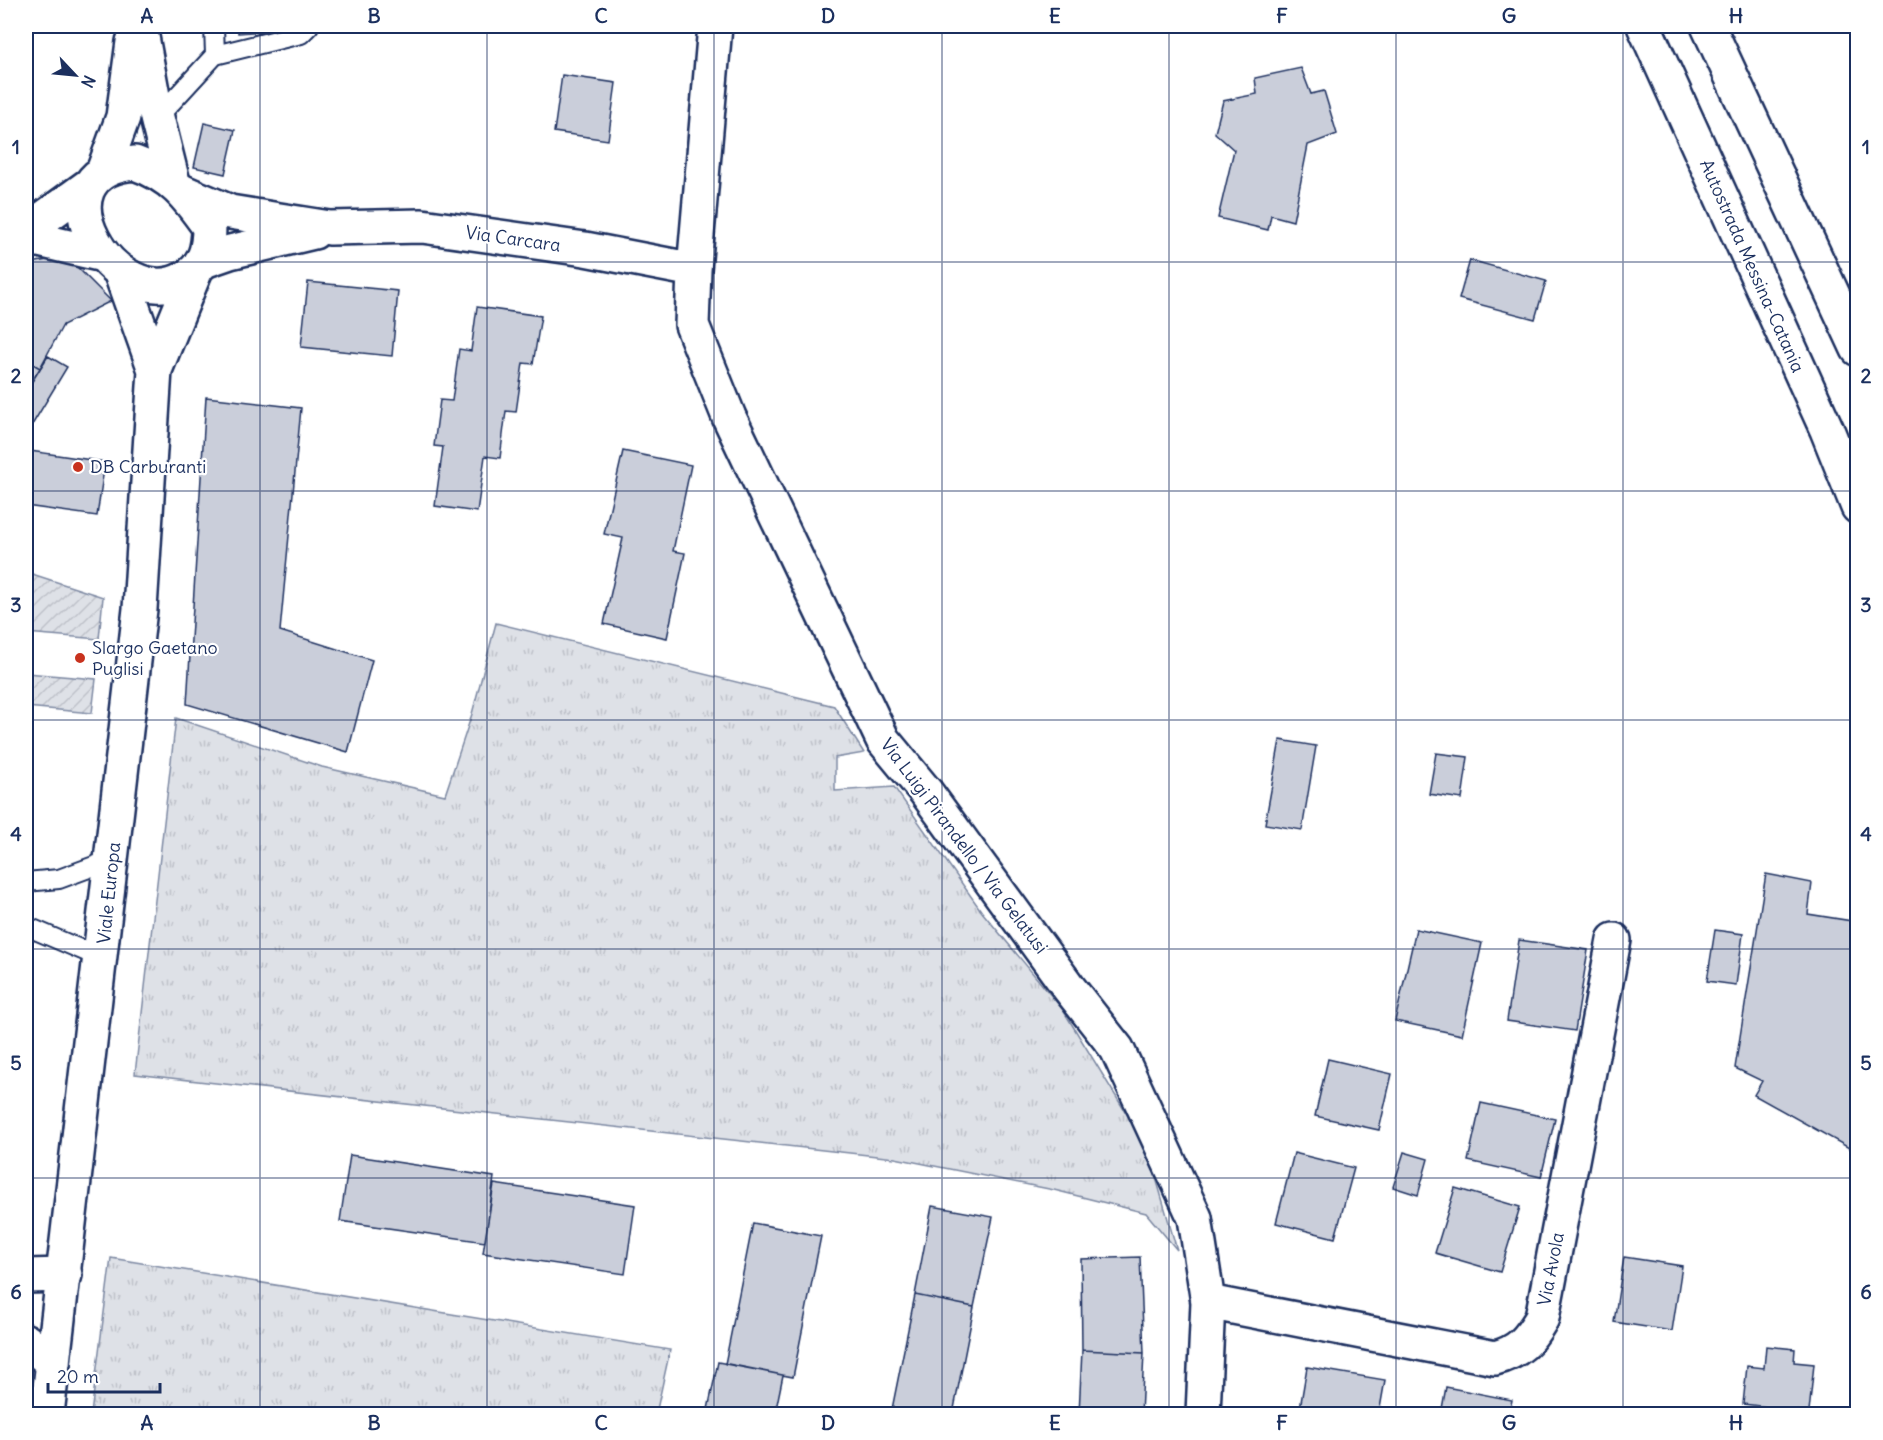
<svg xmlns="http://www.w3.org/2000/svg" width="1883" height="1440" font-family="Delius,sans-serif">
  <defs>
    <pattern id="grass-tufts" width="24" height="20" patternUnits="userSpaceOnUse" patternTransform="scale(1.5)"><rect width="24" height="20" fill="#dee1e7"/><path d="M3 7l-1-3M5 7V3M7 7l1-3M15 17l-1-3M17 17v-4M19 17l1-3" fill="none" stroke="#bec1c9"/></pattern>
    <pattern id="garden-furrows" width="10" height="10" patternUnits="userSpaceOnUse" patternTransform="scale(1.5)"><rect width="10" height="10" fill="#dee1e7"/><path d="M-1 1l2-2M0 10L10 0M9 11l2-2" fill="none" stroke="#bec1c9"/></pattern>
  </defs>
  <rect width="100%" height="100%" fill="#fff"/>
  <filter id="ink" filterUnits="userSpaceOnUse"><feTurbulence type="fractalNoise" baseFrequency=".0167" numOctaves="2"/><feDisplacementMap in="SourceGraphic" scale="12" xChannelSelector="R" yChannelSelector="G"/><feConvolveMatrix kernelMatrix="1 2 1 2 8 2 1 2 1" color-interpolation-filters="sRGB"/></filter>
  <g filter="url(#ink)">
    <path fill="url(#grass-tufts)" stroke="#7c88a2" stroke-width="1.5" d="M 496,623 L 834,706 L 864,753 L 835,758 L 835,791 L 894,787 L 982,912 L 1063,1010 L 1147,1147 L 1177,1250 L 1146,1213 L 1054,1190 L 895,1158 L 135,1074 L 176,718 L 322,767 L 445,795 L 472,714 Z
      M 111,1258 L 670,1350 L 656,1414 L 91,1414 Z"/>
    <path fill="url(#garden-furrows)" stroke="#7c88a2" stroke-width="1.5" d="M 26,572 L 103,597 L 99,639 L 26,633 Z
      M 26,673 L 96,679 L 92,713 L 26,707 Z"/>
    <path fill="#caceda" stroke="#1b2f5e" stroke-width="1.5" d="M 238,26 L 284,26 L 284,30 L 238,33 Z
      M 1301,68 L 1311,94 L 1324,91 L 1337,134 L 1308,145 L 1293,221 L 1271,215 L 1268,230 L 1218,218 L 1234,150 L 1215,133 L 1223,101 L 1257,94 L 1255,78 Z
      M 562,75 L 616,83 L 608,140 L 554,132 Z
      M 204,123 L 235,130 L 225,174 L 194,167 Z
      M 47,260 L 77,267 L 111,301 L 63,325 L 40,368 L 26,360 L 26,264 Z
      M 1470,260 L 1546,281 L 1535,319 L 1459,299 Z
      M 308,282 L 398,291 L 392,356 L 301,347 Z
      M 477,307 L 541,316 L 533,364 L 523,363 L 516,412 L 506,411 L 500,458 L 485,456 L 477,512 L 435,506 L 443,447 L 434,446 L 440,400 L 452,401 L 459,349 L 471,351 Z
      M 48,356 L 67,367 L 26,435 L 26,391 Z
      M 26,360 L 40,368 L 26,391 Z
      M 206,397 L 301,408 L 280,631 L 372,660 L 348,752 L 187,704 Z
      M 30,451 L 105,462 L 97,516 L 26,506 Z
      M 623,451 L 691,465 L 673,551 L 685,553 L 667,638 L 604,624 L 623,538 L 604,534 Z
      M 1280,740 L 1316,746 L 1302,830 L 1265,824 Z
      M 1436,753 L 1468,757 L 1462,799 L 1429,794 Z
      M 1766,874 L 1812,883 L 1808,914 L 1858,922 L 1858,1153 L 1754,1095 L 1762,1081 L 1735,1068 Z
      M 1416,929 L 1482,943 L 1462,1035 L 1395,1021 Z
      M 1715,930 L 1743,934 L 1736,985 L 1707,981 Z
      M 1519,940 L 1588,950 L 1575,1031 L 1507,1021 Z
      M 1328,1059 L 1392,1074 L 1379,1130 L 1315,1116 Z
      M 1481,1103 L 1555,1119 L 1541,1177 L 1468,1161 Z
      M 1404,1152 L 1428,1159 L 1418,1195 L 1393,1187 Z
      M 1294,1153 L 1354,1168 L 1335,1238 L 1276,1223 Z
      M 350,1155 L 494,1177 L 485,1242 L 340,1221 Z
      M 494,1184 L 635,1205 L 625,1274 L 483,1253 Z
      M 1455,1188 L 1520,1207 L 1500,1272 L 1435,1253 Z
      M 932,1206 L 993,1217 L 974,1307 L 915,1295 Z
      M 753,1223 L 821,1236 L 793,1377 L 725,1364 Z
      M 1140,1257 L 1144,1353 L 1082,1350 L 1081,1259 Z
      M 1624,1257 L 1682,1266 L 1672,1331 L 1614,1322 Z
      M 915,1295 L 974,1307 L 953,1414 L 891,1414 Z
      M 1766,1346 L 1795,1349 L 1794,1362 L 1814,1364 L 1809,1412 L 1743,1404 L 1747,1366 L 1764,1368 Z
      M 1082,1350 L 1144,1353 L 1141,1414 L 1079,1414 Z
      M 718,1362 L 783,1375 L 775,1414 L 707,1414 Z
      M 1307,1367 L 1385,1380 L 1379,1414 L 1299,1414 Z
      M 1446,1387 L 1512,1400 L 1509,1414 L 1441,1414 Z"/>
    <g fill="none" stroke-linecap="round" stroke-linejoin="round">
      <g stroke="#1b2f5e" stroke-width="22">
        <path id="lane" d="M 215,55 L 301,34 L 309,26
          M 157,118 L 215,55 L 214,26
          M 26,882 L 59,879 L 113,859
          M 26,926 L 101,958"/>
      </g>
      <g stroke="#1b2f5e" stroke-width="38">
        <path id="street" d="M 715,26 L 694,270 L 692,325 L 729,417 L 883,740 L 926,792 L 1069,988 L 1117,1049 L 1195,1218 L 1208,1302 L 1203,1414
          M 181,191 L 230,212 L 273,219 L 330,228 L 422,226 L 585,249 L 694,270
          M 201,262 L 230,252 L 314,232
          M 26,1276 L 65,1275
          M 1208,1302 L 1495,1358 C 1519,1352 1529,1340 1542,1318 L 1614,940
          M 26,1341 L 53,1363"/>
      </g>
      <g stroke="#1b2f5e" stroke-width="38">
        <path id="secondary" d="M 140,26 L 157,118 L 173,182
          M 135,163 C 172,176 187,196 209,227 C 209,248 205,267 185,278 C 115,319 27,172 135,163 Z
          M 103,172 L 123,117 L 133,42
          M 26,231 L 91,184
          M 26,237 L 103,255
          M 120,271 L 155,370
          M 47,1414 L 140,609 L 155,370 L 195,272"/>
      </g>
      <g stroke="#1b2f5e" stroke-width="38">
        <path id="highway" d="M 1644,26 L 1827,430 L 1858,507
          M 1708,26 L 1858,349"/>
      </g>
      <use href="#lane" stroke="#fff" stroke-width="18"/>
      <use href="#street" stroke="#fff" stroke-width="33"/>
      <use href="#secondary" stroke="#fff" stroke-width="33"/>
      <use href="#highway" stroke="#fff" stroke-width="33"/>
    </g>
  </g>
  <path fill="none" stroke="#1b2f5e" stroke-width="1.5" stroke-opacity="0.55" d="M 260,26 L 260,1414M 487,26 L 487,1414M 714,26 L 714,1414M 942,26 L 942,1414M 1169,26 L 1169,1414M 1396,26 L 1396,1414M 1623,26 L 1623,1414M 26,262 L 1858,262M 26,491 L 1858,491M 26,720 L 1858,720M 26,949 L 1858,949M 26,1178 L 1858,1178"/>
  <g fill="#c8321e" stroke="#fff" stroke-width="2">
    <circle cx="78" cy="467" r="6"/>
    <circle cx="80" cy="658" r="6"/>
  </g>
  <g text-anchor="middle" stroke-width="4.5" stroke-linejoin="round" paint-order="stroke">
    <g font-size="18" fill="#1b2f5e" stroke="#fff">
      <text transform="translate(513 239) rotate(8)" y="6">Via Carcara</text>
      <text transform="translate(1752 266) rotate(66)" y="6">Autostrada Messina-Catania</text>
      <text transform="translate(964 846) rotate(53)" y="6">Via Luigi Pirandello / Via Gelatusi</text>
      <text transform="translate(109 893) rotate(-84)" y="6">Viale Europa</text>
      <text transform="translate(1551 1269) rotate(-79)" y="6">Via Avola</text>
    </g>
    <g font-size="18" fill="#1b2f5e" stroke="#fff" text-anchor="start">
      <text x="90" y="473">DB Carburanti</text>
      <text x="92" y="654">Slargo Gaetano<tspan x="92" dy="21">Puglisi</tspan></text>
    </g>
  </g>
  <rect width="1883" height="1440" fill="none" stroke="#fff" stroke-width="66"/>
  <g transform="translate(75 75) rotate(116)" stroke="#ffffff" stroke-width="4.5" paint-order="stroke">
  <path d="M0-4.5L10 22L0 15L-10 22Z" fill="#1b2f5e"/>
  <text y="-9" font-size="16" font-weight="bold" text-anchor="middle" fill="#1b2f5e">N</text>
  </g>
  <path d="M48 1383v9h112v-9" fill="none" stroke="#1b2f5e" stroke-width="3"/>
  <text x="57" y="1383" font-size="18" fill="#1b2f5e" stroke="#ffffff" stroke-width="4.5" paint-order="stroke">20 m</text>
  <rect x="33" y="33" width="1817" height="1374" fill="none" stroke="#1b2f5e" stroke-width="2"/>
  <g font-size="20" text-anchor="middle" font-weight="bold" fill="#1b2f5e">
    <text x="147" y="23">A</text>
    <text x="374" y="23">B</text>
    <text x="601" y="23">C</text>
    <text x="828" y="23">D</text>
    <text x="1055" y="23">E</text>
    <text x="1282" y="23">F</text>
    <text x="1509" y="23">G</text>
    <text x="1736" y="23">H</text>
    <text x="16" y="154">1</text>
    <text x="1866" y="154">1</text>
    <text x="16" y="383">2</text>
    <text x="1866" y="383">2</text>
    <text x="16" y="612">3</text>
    <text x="1866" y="612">3</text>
    <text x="16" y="841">4</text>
    <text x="1866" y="841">4</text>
    <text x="16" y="1070">5</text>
    <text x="1866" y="1070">5</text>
    <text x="16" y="1299">6</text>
    <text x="1866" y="1299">6</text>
    <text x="147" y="1430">A</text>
    <text x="374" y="1430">B</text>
    <text x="601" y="1430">C</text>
    <text x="828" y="1430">D</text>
    <text x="1055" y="1430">E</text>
    <text x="1282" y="1430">F</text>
    <text x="1509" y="1430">G</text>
    <text x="1736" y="1430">H</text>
  </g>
</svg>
